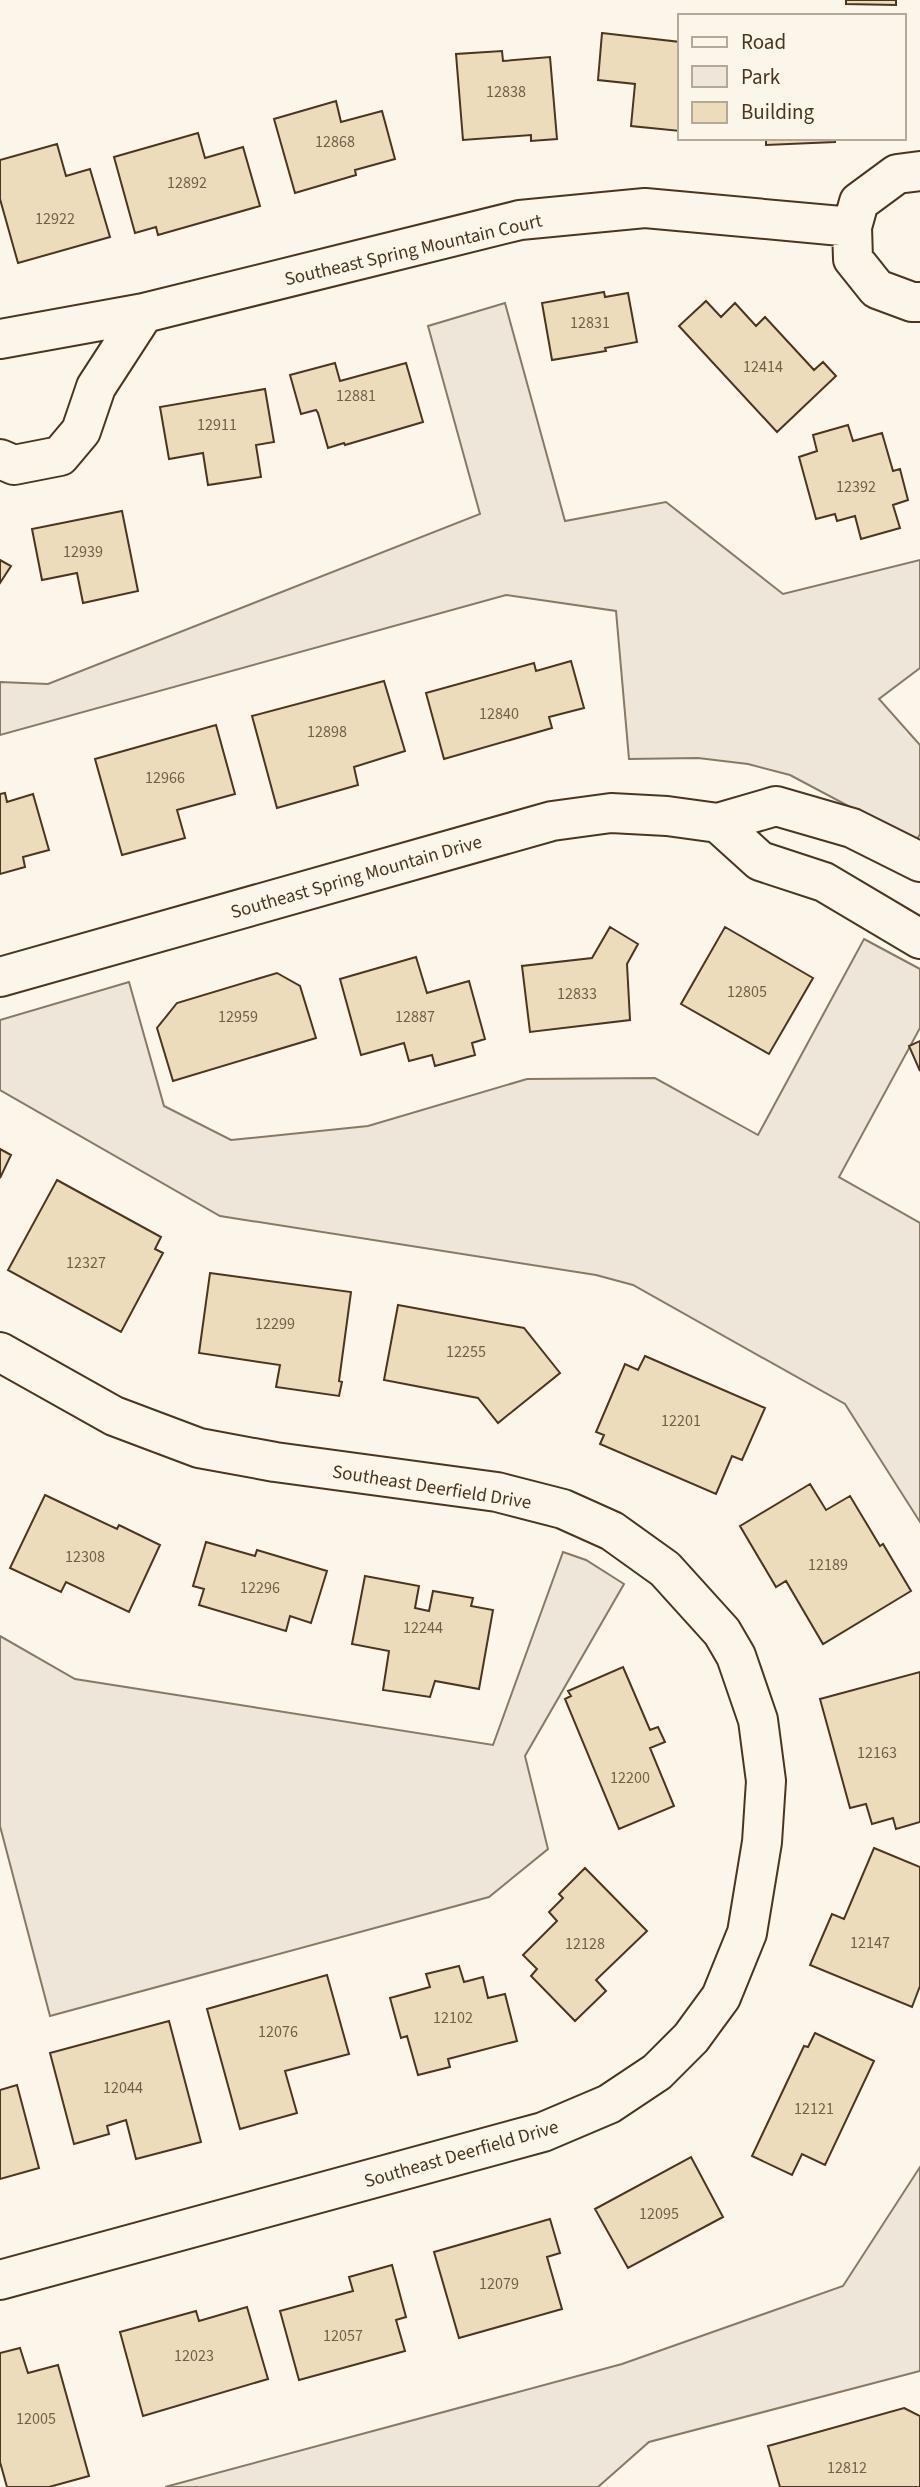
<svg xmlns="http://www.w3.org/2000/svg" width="920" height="2487" font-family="'Source Sans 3',sans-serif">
  <rect width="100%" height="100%" fill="#fbf6e9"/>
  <path fill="#ede6d9" stroke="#887966" stroke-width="2" d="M 505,303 L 565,521 L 666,502 L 783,594 L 920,560 L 920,668 L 879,699 L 920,745 L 920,834 L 916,842 L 790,775 L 748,764 L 698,758 L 629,759 L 616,611 L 506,595 L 0,735 L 0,682 L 48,684 L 480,514 L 428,326 Z
    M 864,939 L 920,969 L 920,1028 L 839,1177 L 920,1223 L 920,1522 L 845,1404 L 633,1285 L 596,1275 L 220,1216 L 0,1090 L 0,1020 L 129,982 L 164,1106 L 231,1140 L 368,1126 L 527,1079 L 655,1078 L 758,1135 Z
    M 563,1552 L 586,1560 L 624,1584 L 525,1756 L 548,1849 L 489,1897 L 50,2016 L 0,1826 L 0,1636 L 75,1679 L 493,1745 Z
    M 920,2167 L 920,2371 L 649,2442 L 598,2487 L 165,2487 L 622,2364 L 843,2286 Z"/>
  <path fill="#ecdcbc" stroke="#4a3520" stroke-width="2" d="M 846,0 L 896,0 L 896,5 L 846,4 Z
    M 602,33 L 680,42 L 680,131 L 631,126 L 635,84 L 598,80 Z
    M 502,51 L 503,61 L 550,57 L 557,139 L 531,141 L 531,135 L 463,140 L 456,54 Z
    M 336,101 L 341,122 L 382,111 L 395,159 L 355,170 L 356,175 L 295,193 L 274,119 Z
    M 198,133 L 205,158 L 243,147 L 260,206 L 158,235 L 156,227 L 135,233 L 114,157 Z
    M 766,138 L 835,138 L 835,142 L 766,145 Z
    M 57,144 L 66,176 L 90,169 L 110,237 L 18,263 L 0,199 L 0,160 Z
    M 604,292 L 605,297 L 628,293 L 637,342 L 605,348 L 606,351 L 552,360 L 542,303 Z
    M 706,301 L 721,317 L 735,303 L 756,326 L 765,317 L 814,370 L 823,362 L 836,376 L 777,432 L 679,326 Z
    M 335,363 L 340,381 L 406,363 L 423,422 L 345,445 L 344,443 L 328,448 L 318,413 L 316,410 L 301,414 L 290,375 Z
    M 265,389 L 274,442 L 256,445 L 261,477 L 208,485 L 203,453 L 169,459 L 160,407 Z
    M 848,425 L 853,441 L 882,433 L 893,471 L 900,469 L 908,500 L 893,505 L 900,528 L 861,539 L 855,516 L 837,521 L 835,514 L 816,519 L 799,457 L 817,451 L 813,435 Z
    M 122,511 L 138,591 L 83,603 L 77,573 L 42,580 L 32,529 Z
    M 0,560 L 11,566 L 0,583 Z
    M 571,661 L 584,708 L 549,717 L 552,728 L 444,759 L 426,693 L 534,663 L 536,671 Z
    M 384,681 L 405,751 L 354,767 L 358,785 L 277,808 L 252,716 Z
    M 216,725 L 235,794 L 177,810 L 185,838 L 122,855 L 95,759 Z
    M 5,793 L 7,802 L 33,794 L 49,850 L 23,857 L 25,867 L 0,874 L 0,794 Z
    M 610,927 L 638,944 L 627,964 L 630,1020 L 530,1032 L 522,966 L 592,958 Z
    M 725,927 L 813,978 L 769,1054 L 681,1004 Z
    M 416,957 L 427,993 L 469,981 L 485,1039 L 472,1043 L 475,1055 L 435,1066 L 432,1055 L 409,1061 L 404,1043 L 361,1055 L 340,979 Z
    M 277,973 L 300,986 L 316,1038 L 173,1081 L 157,1028 L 177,1003 Z
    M 920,1041 L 920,1071 L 909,1046 Z
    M 0,1149 L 11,1155 L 0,1178 Z
    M 57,1180 L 161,1237 L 155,1249 L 163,1253 L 121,1332 L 8,1270 Z
    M 210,1273 L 351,1292 L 339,1381 L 342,1382 L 339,1396 L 276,1387 L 280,1365 L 199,1353 Z
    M 398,1305 L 524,1328 L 560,1373 L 498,1423 L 478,1398 L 384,1380 Z
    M 645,1356 L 765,1408 L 742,1460 L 732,1456 L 716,1494 L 600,1444 L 604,1435 L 596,1432 L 625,1364 L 638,1370 Z
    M 810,1484 L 826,1510 L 850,1496 L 880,1546 L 883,1544 L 911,1591 L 823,1644 L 786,1581 L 776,1587 L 740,1526 Z
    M 45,1495 L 117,1529 L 119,1525 L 160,1545 L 129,1612 L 66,1582 L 61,1592 L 10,1568 Z
    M 206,1542 L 255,1556 L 257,1550 L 327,1571 L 311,1623 L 290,1616 L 286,1631 L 199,1605 L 204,1589 L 193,1586 Z
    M 365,1576 L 419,1586 L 415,1608 L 429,1611 L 433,1591 L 473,1598 L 471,1606 L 493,1610 L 479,1689 L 435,1681 L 430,1697 L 383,1690 L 389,1651 L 352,1644 Z
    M 623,1667 L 650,1730 L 658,1727 L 665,1742 L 650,1748 L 674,1806 L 619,1829 L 565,1699 L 571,1696 L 568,1691 Z
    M 920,1672 L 920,1822 L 896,1829 L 893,1818 L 872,1824 L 866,1804 L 850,1808 L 820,1699 Z
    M 874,1848 L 920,1867 L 920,1986 L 912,2007 L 810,1965 L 832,1914 L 844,1919 Z
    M 585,1868 L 647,1931 L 596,1980 L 606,1991 L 575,2021 L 531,1976 L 537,1969 L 523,1955 L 557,1921 L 549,1912 L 563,1898 L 559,1894 Z
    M 459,1966 L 464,1982 L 483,1977 L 488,1998 L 505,1994 L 517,2041 L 448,2059 L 450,2067 L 418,2075 L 407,2036 L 401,2038 L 390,1998 L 430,1987 L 426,1974 Z
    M 327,1975 L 349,2054 L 285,2071 L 297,2113 L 240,2129 L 207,2009 Z
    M 169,2021 L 201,2142 L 136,2159 L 126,2120 L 107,2126 L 109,2134 L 74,2144 L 50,2053 Z
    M 815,2033 L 874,2061 L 825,2165 L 802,2154 L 792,2175 L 752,2156 L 804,2046 L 808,2047 Z
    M 17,2085 L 39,2168 L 0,2179 L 0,2090 Z
    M 691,2157 L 723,2217 L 628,2268 L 595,2209 Z
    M 550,2219 L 560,2253 L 547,2257 L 562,2309 L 459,2338 L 434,2252 Z
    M 392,2265 L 406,2317 L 396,2320 L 405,2351 L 299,2380 L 280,2311 L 353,2291 L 349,2277 Z
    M 247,2307 L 268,2379 L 143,2416 L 120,2332 L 196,2311 L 199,2321 Z
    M 20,2348 L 28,2373 L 58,2365 L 89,2476 L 49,2487 L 7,2487 L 0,2462 L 0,2353 Z
    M 904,2408 L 920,2416 L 920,2487 L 780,2487 L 768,2446 Z"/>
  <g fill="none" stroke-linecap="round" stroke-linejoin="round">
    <g stroke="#4a3520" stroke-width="42">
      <path id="minor" d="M 920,171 L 897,174 L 859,202 L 852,227 L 853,259 L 877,289 L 912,302 L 920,302
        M 0,339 L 144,313 L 520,220 L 645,208 L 852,227
        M 0,459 L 14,465 L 60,456 L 81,431 L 96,387 L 144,313
        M 718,823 L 760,861 L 824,882 L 920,939
        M 0,977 L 552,821 L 611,813 L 667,816 L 718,823 L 776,806 L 852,828 L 920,862
        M 0,1352 L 114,1416 L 199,1448 L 275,1462 L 497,1492 L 563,1509 L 612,1531 L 665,1569 L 722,1632 L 736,1656 L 758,1720 L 766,1781 L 762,1842 L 747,1933 L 721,1997 L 691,2038 L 657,2072 L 609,2104 L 543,2132 L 0,2280"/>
    </g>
    <use href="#minor" stroke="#fbf6e9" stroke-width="38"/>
  </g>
  <g text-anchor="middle" stroke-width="5" stroke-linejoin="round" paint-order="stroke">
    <g font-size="16" fill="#725f47">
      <text x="506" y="97">12838</text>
      <text x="335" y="147">12868</text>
      <text x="187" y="188">12892</text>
      <text x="55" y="224">12922</text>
      <text x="590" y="328">12831</text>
      <text x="763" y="372">12414</text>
      <text x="356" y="401">12881</text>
      <text x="217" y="430">12911</text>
      <text x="856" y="492">12392</text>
      <text x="83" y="557">12939</text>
      <text x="499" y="719">12840</text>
      <text x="327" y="737">12898</text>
      <text x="165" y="783">12966</text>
      <text x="747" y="997">12805</text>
      <text x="577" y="999">12833</text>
      <text x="238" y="1022">12959</text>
      <text x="415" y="1022">12887</text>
      <text x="86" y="1268">12327</text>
      <text x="275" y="1329">12299</text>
      <text x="466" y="1357">12255</text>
      <text x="681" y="1426">12201</text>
      <text x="85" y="1562">12308</text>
      <text x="828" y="1570">12189</text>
      <text x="260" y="1593">12296</text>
      <text x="423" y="1633">12244</text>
      <text x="877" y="1758">12163</text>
      <text x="630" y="1783">12200</text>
      <text x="870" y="1948">12147</text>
      <text x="585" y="1949">12128</text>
      <text x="453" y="2023">12102</text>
      <text x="278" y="2037">12076</text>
      <text x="123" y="2093">12044</text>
      <text x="814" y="2114">12121</text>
      <text x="659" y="2219">12095</text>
      <text x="499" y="2289">12079</text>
      <text x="343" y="2341">12057</text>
      <text x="194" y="2361">12023</text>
      <text x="36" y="2424">12005</text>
      <text x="847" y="2473">12812</text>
    </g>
    <g font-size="19" fill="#4a3520" stroke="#fbf6e9">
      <text transform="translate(413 249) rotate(-13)" y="7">Southeast Spring Mountain Court</text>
      <text transform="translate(356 876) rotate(-16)" y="7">Southeast Spring Mountain Drive</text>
      <text transform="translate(432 1486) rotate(9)" y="7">Southeast Deerfield Drive</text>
      <text transform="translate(461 2153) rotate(-16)" y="7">Southeast Deerfield Drive</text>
    </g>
  </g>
  <rect x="678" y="14" width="228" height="126" fill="#fbf6e9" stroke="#b4a999" stroke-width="2"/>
  <rect x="692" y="37" width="35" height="10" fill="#fbf6e9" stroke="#b4a999" stroke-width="2"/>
  <text x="741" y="49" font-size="21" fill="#4a3520">Road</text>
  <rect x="692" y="66" width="35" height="21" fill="#ede6d9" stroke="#b4a999" stroke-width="2"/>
  <text x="741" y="84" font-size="21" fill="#4a3520">Park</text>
  <rect x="692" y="102" width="35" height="21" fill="#ecdcbc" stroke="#b4a999" stroke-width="2"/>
  <text x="741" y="119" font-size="21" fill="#4a3520">Building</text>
</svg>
